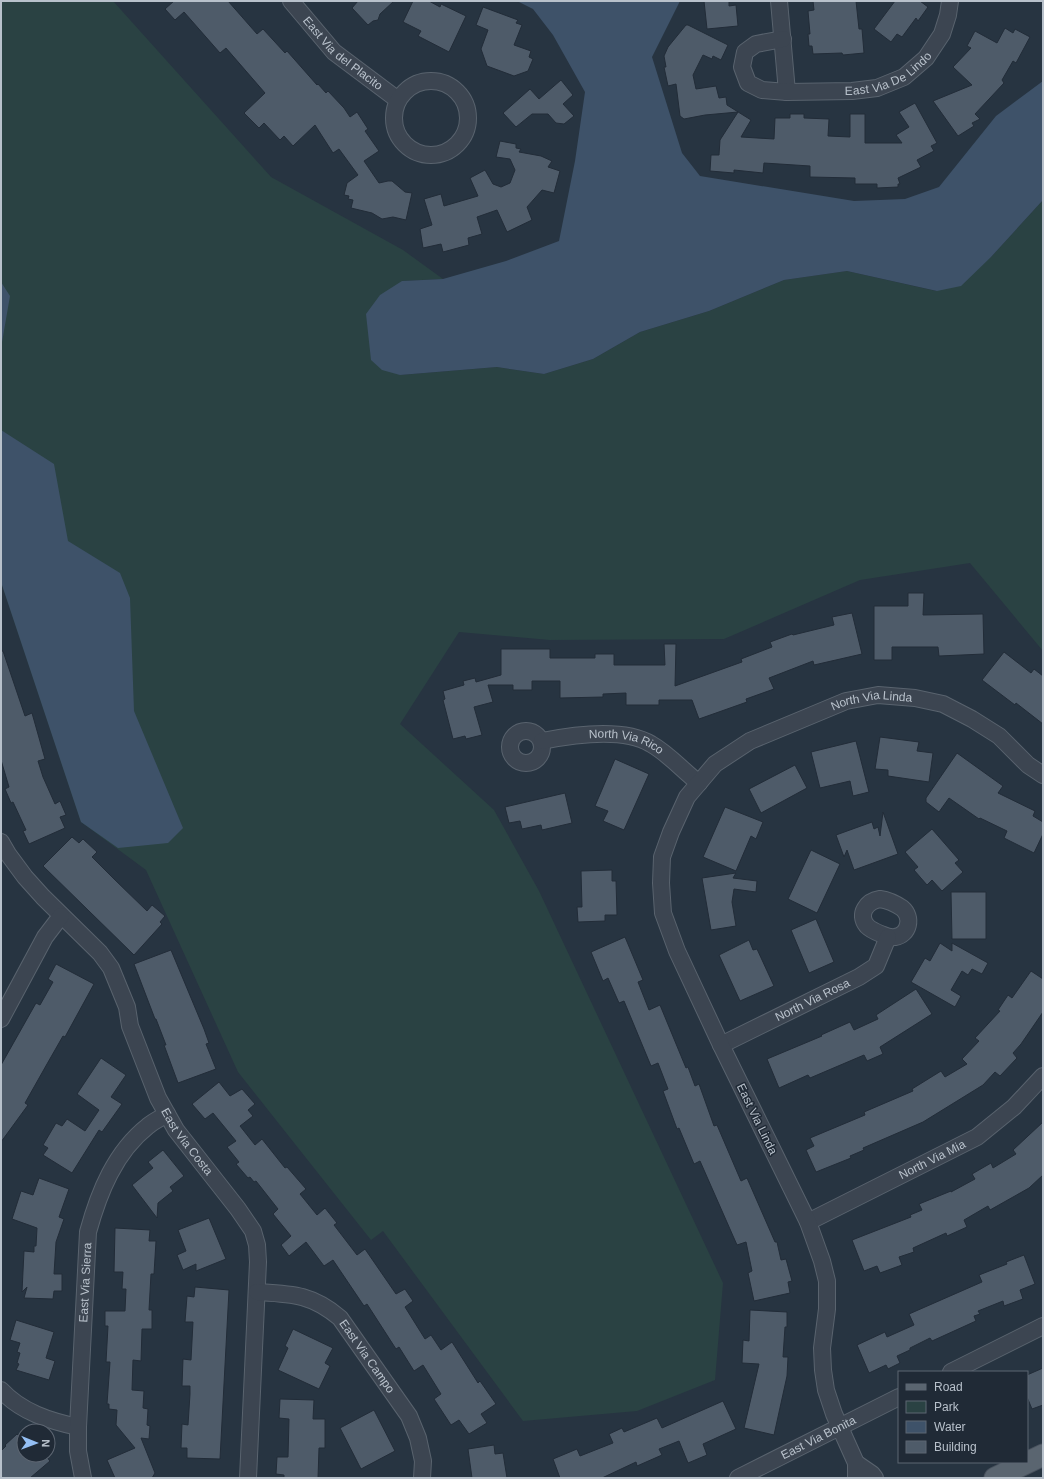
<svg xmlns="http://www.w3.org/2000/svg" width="1044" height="1479" font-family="Arial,sans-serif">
  <rect width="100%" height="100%" fill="#273441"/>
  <path fill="#2a4243" d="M 1,1 L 113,1 L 271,177 L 403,250 L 443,279 L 402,281 L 400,375 L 497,367 L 544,374 L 593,359 L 640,332 L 709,311 L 784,280 L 847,271 L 936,291 L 991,257 L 1043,200 L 1043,651 L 970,563 L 860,580 L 724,639 L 550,640 L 459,632 L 400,724 L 494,810 L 539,891 L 723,1283 L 715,1380 L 637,1411 L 523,1421 L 383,1231 L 371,1240 L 238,1072 L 146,870 L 81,822 L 1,582 Z"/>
  <path fill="#3e5269" d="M 517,1 L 680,1 L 652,57 L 682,153 L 700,176 L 854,201 L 905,199 L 939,187 L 996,116 L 1043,81 L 1043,200 L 991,257 L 961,286 L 937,291 L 847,271 L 784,280 L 709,311 L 640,332 L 593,359 L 544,374 L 497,367 L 400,375 L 382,370 L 371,360 L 366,314 L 380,295 L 402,281 L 443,279 L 506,261 L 559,241 L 575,161 L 585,92 L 553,35 L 533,9 Z
    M 1,282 L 10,296 L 1,348 Z
    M 1,430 L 54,464 L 68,541 L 120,573 L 130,598 L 134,711 L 183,828 L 168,843 L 118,848 L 81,822 L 1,582 Z"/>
  <path fill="#4e5b69" stroke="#222c38" d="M 174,1 L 228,1 L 257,34 L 263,29 L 285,53 L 287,51 L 317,85 L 318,84 L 326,93 L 328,91 L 344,108 L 350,117 L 357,112 L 368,129 L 365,131 L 379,151 L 364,161 L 379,183 L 388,181 L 392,181 L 405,192 L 412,193 L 406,220 L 393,217 L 382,219 L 372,213 L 351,208 L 353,200 L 348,199 L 349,196 L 344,195 L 347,183 L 358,175 L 339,149 L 333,153 L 315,125 L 293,146 L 284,136 L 280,140 L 264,123 L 259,128 L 244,113 L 265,93 L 226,48 L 220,53 L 184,12 L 175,20 L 165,9 Z
    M 358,1 L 394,1 L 380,14 L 378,20 L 373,21 L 368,25 L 352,8 Z
    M 413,1 L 429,1 L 440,7 L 441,4 L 466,16 L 449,52 L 418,36 L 421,31 L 403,22 Z
    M 704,1 L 729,1 L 729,6 L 736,5 L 738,26 L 707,29 Z
    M 813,1 L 856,1 L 859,29 L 862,29 L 864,53 L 843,55 L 842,53 L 813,54 L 812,46 L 809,46 L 808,34 L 810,34 L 808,11 L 814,10 Z
    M 895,1 L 920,1 L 928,7 L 918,21 L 916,18 L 902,37 L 897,34 L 891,42 L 874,29 Z
    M 483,7 L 518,20 L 516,23 L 522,25 L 514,45 L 531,51 L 529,57 L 533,59 L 528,71 L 514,76 L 487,66 L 481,49 L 488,30 L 476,25 Z
    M 686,25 L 688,25 L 728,45 L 721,60 L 713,56 L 712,59 L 703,55 L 693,75 L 696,89 L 716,86 L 719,98 L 726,97 L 727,105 L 751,120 L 741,137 L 774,139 L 775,118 L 790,118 L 790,114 L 804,114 L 804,118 L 829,119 L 828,136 L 850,137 L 850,114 L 865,114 L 865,143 L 902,143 L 896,135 L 909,127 L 899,112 L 915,103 L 937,143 L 931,146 L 934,151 L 917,160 L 921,167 L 898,178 L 900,184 L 898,184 L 898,187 L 877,188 L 877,184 L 855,184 L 855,178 L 810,177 L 810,166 L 764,163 L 763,173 L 734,170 L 734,173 L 710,171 L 711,155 L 719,155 L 720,140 L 738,112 L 705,115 L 684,119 L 680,116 L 676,84 L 668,86 L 664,67 L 666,67 L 664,56 L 668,47 Z
    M 1005,28 L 1013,33 L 1015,29 L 1030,37 L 1016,63 L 1013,61 L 1002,80 L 1004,83 L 975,114 L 980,119 L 972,123 L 974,126 L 958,136 L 933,101 L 972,85 L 953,67 L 971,48 L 967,46 L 975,31 L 997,43 Z
    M 561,80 L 573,95 L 563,104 L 574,116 L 564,124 L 556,123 L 548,114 L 532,114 L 516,127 L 503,113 L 530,89 L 539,99 Z
    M 500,141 L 516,144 L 516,148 L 521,149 L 519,152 L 541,156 L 552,161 L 548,167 L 560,171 L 554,193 L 542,190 L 527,207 L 532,220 L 507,232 L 497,210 L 477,217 L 482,234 L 468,238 L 469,245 L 443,252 L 441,244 L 423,248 L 420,229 L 432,225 L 424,199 L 441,194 L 444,206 L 478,196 L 470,178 L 485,170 L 493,184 L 501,187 L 510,183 L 515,170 L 510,159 L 496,157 Z
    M 908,593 L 924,593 L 923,615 L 983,614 L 984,654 L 939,656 L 938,647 L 892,647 L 892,660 L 874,660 L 874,606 L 908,606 Z
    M 852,613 L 862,654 L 814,665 L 813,661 L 769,678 L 774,689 L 746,699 L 747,702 L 699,719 L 692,700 L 659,700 L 659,705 L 626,705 L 626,693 L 603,694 L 603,697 L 560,698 L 560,681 L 532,681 L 532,690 L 513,690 L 513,685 L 488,685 L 493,702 L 474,707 L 482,735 L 466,739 L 465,736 L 453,739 L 443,700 L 445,699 L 443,691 L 464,685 L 463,681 L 475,678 L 476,682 L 501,675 L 501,649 L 550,649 L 550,658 L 595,658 L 595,654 L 614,654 L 614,665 L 665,665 L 664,644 L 676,644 L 675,686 L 742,662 L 741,659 L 772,647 L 770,642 L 792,634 L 793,635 L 834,625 L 832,617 Z
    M 1,651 L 3,651 L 25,716 L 32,713 L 45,759 L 38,761 L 43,777 L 55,804 L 60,801 L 66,815 L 60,817 L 65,828 L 29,844 L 23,831 L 26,830 L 13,802 L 11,803 L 5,789 L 9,787 L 1,760 Z
    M 1004,652 L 1031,673 L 1034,669 L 1043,676 L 1043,724 L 1016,703 L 1015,705 L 982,680 Z
    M 880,737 L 919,742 L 917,751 L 933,753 L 929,782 L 888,776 L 888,770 L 875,769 Z
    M 856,741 L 869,792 L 853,796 L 850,781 L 820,788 L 811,752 Z
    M 957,753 L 1003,786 L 998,793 L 1035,811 L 1033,816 L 1043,822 L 1043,834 L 1034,853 L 1004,838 L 1007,831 L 980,818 L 979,819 L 949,798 L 939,812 L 926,802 L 926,798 Z
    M 615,759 L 649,774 L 624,830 L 603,821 L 608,811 L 595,806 Z
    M 795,765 L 807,788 L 761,813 L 749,789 Z
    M 565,793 L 572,823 L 542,830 L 541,825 L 522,829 L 520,821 L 509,823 L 505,807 Z
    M 725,807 L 763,822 L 756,839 L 751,836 L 736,871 L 703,857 Z
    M 883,812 L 898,854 L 854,870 L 847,850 L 844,857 L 836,835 L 872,822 L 874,829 L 878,827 L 880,836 Z
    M 932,829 L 959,860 L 955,863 L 963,872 L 942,891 L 932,880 L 927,885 L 914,870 L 918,867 L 905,852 Z
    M 72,837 L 79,843 L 83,839 L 97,852 L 92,857 L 114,879 L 147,911 L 152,905 L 165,916 L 160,922 L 162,924 L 134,955 L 43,866 Z
    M 811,850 L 840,864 L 817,913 L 788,899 Z
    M 612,870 L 612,881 L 616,881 L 617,915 L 605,915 L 605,921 L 578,922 L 577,907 L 582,907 L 581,871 Z
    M 736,873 L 733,878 L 757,881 L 756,892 L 734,889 L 732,902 L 736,926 L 711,930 L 702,878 Z
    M 951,892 L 986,892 L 986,939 L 952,939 Z
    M 816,919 L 834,962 L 809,973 L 791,930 Z
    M 625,937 L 643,980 L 638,982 L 649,1010 L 660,1005 L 686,1068 L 688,1067 L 695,1086 L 699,1084 L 714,1126 L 717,1125 L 741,1181 L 747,1178 L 775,1242 L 777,1242 L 781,1260 L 786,1259 L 792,1281 L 788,1282 L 790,1293 L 754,1301 L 748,1273 L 752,1271 L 746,1242 L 737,1245 L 700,1161 L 694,1164 L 679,1128 L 677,1129 L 663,1091 L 668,1089 L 658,1063 L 651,1066 L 624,1001 L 619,1003 L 608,978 L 603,981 L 591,952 Z
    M 749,940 L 753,950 L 757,949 L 774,986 L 740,1001 L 719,955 Z
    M 940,943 L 952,951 L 952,943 L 988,963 L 982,974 L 972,969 L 968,975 L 962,971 L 951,990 L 961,996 L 955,1007 L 911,982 L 925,958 L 930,961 Z
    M 171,950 L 204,1029 L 209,1043 L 206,1044 L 216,1069 L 178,1083 L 164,1045 L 166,1045 L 156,1019 L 155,1019 L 134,964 Z
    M 56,964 L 94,984 L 65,1037 L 63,1036 L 47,1064 L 25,1103 L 28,1105 L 1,1142 L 1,1065 L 36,1003 L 40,1005 L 53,982 L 48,979 Z
    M 1031,971 L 1043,979 L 1043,1012 L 1021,1044 L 1013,1053 L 1017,1058 L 1000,1076 L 995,1072 L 983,1085 L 923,1122 L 863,1148 L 864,1150 L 850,1156 L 851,1158 L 816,1172 L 806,1150 L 814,1146 L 810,1138 L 865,1115 L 864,1112 L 913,1091 L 912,1089 L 941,1071 L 945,1077 L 967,1064 L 962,1059 L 979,1041 L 975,1038 L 1000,1011 L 998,1010 L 1008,995 L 1012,998 Z
    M 916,989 L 932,1014 L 880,1047 L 883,1054 L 867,1061 L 864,1055 L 810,1078 L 808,1075 L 779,1088 L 767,1059 L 822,1036 L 821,1035 L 850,1022 L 854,1030 L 878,1019 L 876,1015 Z
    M 101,1058 L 126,1075 L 111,1097 L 122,1104 L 102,1132 L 99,1130 L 72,1173 L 43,1155 L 48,1148 L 43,1145 L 56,1123 L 62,1126 L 67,1119 L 85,1131 L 99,1110 L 77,1094 Z
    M 219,1082 L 230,1096 L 242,1089 L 255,1104 L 248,1110 L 253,1116 L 240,1126 L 255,1145 L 262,1139 L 285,1168 L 287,1167 L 306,1189 L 300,1194 L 317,1215 L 325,1208 L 337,1223 L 334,1225 L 357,1255 L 365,1249 L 396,1294 L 405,1289 L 413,1301 L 405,1307 L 425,1339 L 431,1335 L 441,1350 L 452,1342 L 478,1383 L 480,1381 L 496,1404 L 481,1414 L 487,1423 L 469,1434 L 459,1420 L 451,1425 L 434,1399 L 441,1394 L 423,1365 L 414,1371 L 399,1347 L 396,1349 L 367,1304 L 364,1306 L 333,1260 L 324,1266 L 306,1242 L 289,1256 L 281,1245 L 291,1236 L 273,1214 L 278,1209 L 256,1181 L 254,1182 L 250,1177 L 248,1178 L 236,1164 L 239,1162 L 227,1147 L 236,1141 L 213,1113 L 205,1119 L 192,1104 Z
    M 1043,1122 L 1043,1175 L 1029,1188 L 990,1210 L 988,1206 L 964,1220 L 967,1227 L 947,1236 L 946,1233 L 913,1248 L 914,1252 L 899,1257 L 902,1265 L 880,1273 L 877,1266 L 864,1271 L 852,1240 L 911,1217 L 910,1215 L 922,1210 L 919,1204 L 951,1191 L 951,1192 L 975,1179 L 972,1174 L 991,1163 L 993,1168 L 1016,1154 L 1013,1150 Z
    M 163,1150 L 184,1176 L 170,1187 L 173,1191 L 158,1203 L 157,1218 L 132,1185 L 153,1168 L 148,1162 Z
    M 39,1178 L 69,1189 L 59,1217 L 64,1219 L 56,1242 L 54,1274 L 62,1274 L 62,1291 L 54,1291 L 53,1299 L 24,1298 L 27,1287 L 22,1292 L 24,1251 L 34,1252 L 34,1246 L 36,1246 L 37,1228 L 12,1219 L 21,1191 L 33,1195 Z
    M 209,1218 L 226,1259 L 196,1271 L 196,1264 L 183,1270 L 177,1255 L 186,1251 L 178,1230 Z
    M 115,1228 L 150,1230 L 149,1241 L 156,1241 L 154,1274 L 151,1274 L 149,1310 L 152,1310 L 152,1329 L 142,1329 L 141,1361 L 133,1360 L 132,1390 L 144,1391 L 143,1408 L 148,1409 L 147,1425 L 150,1426 L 149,1439 L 141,1438 L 155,1473 L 152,1478 L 115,1478 L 107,1460 L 135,1448 L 116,1425 L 117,1410 L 109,1409 L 109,1404 L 107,1404 L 110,1362 L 106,1362 L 108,1326 L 105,1326 L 105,1311 L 125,1311 L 126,1289 L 122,1289 L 123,1272 L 114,1272 Z
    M 1024,1255 L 1035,1284 L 1020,1290 L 1023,1299 L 1004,1306 L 1003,1301 L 978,1311 L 980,1314 L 974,1316 L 976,1321 L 932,1341 L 930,1338 L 910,1348 L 910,1350 L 897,1356 L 900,1363 L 888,1369 L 886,1365 L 869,1373 L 857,1345 L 885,1332 L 887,1337 L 914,1325 L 909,1314 L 982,1282 L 979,1275 L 1007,1264 L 1006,1262 Z
    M 195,1287 L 229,1290 L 220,1459 L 187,1458 L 187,1448 L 181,1448 L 182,1424 L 188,1425 L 190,1394 L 190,1386 L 182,1386 L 183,1359 L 191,1360 L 193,1322 L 185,1322 L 187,1296 L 194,1297 Z
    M 750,1310 L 787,1312 L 787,1327 L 785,1327 L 783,1357 L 788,1357 L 787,1376 L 774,1435 L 744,1428 L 759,1364 L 742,1363 L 743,1340 L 749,1341 Z
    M 16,1320 L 54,1332 L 46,1358 L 55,1361 L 49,1380 L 16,1370 L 19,1364 L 17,1363 L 20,1353 L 17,1352 L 20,1343 L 10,1340 Z
    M 293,1329 L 333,1348 L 325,1363 L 330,1366 L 319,1389 L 278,1370 L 288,1348 L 285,1346 Z
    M 1043,1368 L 1043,1405 L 1032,1409 L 1027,1397 L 1027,1375 Z
    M 280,1399 L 314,1400 L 313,1419 L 325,1419 L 325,1448 L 319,1448 L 318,1478 L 284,1478 L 284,1475 L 276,1474 L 277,1457 L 288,1457 L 289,1419 L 279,1418 Z
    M 723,1401 L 736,1429 L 703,1444 L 707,1455 L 688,1463 L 679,1441 L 659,1449 L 662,1455 L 637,1466 L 636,1462 L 602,1478 L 560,1478 L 553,1459 L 577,1449 L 580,1456 L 613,1443 L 609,1434 L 622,1428 L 624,1432 L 657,1418 L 662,1428 Z
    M 374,1410 L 395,1451 L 361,1469 L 340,1428 Z
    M 17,1434 L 24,1441 L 24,1455 L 45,1455 L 50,1461 L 30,1478 L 1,1478 L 1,1451 L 6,1446 L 5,1445 Z
    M 494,1445 L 495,1454 L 503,1453 L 507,1478 L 472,1478 L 468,1449 Z"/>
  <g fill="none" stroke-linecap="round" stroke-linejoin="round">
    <g stroke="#59636e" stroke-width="18">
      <g id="minor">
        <path id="s1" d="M 291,1 L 334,52 L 398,100"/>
        <path d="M 779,1 L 787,92"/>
        <path id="s2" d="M 783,39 L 756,44 L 745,52 L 742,67 L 748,83 L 762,90 L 787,92 L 852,91 L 877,88 L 904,77 L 926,58 L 942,34 L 948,15 L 950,1"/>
        <circle cx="431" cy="118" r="37"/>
        <circle cx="526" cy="747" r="16"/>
        <path id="s3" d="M 542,741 C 572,735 623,727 651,744 C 669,754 683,771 699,783"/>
        <path id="s4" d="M 1,842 L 8,854 L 25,877 L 43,897 L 100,953 L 111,968 L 127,1007 L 130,1026 L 158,1098 L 176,1130 L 238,1209 L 253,1231 L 257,1245 L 258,1262 L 248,1478"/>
        <path d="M 880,899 C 887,900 896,904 902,908 C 913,917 909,935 895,937 C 890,938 886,936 881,934 C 876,932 871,930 867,926 C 857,914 867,901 880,899 Z"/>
        <path d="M 1,1019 L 45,937 L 61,916"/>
        <path id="s5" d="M 721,1045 L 859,977 L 876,966 L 888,937"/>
        <path id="s6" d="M 808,1222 L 977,1137 L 1014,1107 L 1043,1076"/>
        <path id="s7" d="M 257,1292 C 292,1294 312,1294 340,1318 L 409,1416 L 418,1438 L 423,1461 L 422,1478"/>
        <path d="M 951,1372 L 1043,1326"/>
        <path d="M 1,1390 C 21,1412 50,1421 78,1427"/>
        <path d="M 856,1463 L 872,1474 L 875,1478"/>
        <path id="s8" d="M 83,1478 L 78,1451 L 78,1427 L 88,1232 C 99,1192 115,1152 148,1126 C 154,1121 161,1118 167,1114"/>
        <path id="s9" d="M 738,1478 L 899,1397"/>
        <path id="s10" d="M 856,1478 L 856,1463 L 834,1414 L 826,1390 L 823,1370 L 822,1348 L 827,1309 L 827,1281 L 822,1261 L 808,1222 L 721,1045 L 677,951 L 663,913 L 661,883 L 662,857 L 671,832 L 687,797 L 715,764 L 750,741 L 846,701 L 878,695 L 915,698 L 943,704 L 972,719 L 999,736 L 1028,765 L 1043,775"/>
      </g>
    </g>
    <g stroke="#48515d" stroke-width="23">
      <path id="major" d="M 995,1478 L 1043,1455"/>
    </g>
    <use href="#minor" stroke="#3c4551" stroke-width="16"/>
    <use href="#major" stroke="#5a6570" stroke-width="21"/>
  </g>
  <g text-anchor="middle" stroke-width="3" stroke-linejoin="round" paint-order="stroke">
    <g font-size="12" fill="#b8c1cb" stroke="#202a36">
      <text dy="4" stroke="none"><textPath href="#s1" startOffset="74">East Via del Placito</textPath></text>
      <text dy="4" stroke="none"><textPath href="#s2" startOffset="220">East Via De Lindo</textPath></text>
      <text dy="4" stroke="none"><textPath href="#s10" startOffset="943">North Via Linda</textPath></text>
      <text dy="4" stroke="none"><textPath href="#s3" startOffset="86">North Via Rico</textPath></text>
      <text dy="4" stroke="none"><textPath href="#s5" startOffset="102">North Via Rosa</textPath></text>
      <text transform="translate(757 1119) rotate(64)" y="4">East Via Linda</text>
      <text dy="4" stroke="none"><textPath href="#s4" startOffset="359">East Via Costa</textPath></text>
      <text dy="4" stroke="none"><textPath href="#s6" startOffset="139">North Via Mia</textPath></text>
      <text dy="4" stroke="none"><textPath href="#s8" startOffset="196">East Via Sierra</textPath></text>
      <text dy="4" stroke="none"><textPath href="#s7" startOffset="136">East Via Campo</textPath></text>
      <text dy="4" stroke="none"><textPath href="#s9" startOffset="90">East Via Bonita</textPath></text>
    </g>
  </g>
  <rect width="1044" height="1479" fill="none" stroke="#b8c1cb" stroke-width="4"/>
  <rect x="898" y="1371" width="130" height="92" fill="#202a36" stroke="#5d6672"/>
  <rect x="906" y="1384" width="20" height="6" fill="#5a6570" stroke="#5d6672"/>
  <text x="934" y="1391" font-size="12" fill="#b8c1cb">Road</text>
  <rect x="906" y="1401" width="20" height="12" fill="#2a4243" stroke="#5d6672"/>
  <text x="934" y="1411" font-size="12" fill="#b8c1cb">Park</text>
  <rect x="906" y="1421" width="20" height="12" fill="#3e5269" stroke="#5d6672"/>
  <text x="934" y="1431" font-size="12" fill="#b8c1cb">Water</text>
  <rect x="906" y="1441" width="20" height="12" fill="#4e5b69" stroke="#5d6672"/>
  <text x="934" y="1451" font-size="12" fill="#b8c1cb">Building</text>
  <g transform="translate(36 1443) rotate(91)"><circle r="19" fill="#202a36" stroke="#5d6672"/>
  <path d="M0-3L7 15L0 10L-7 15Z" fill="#94bff4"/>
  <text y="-6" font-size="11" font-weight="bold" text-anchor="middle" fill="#b8c1cb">N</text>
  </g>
</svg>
